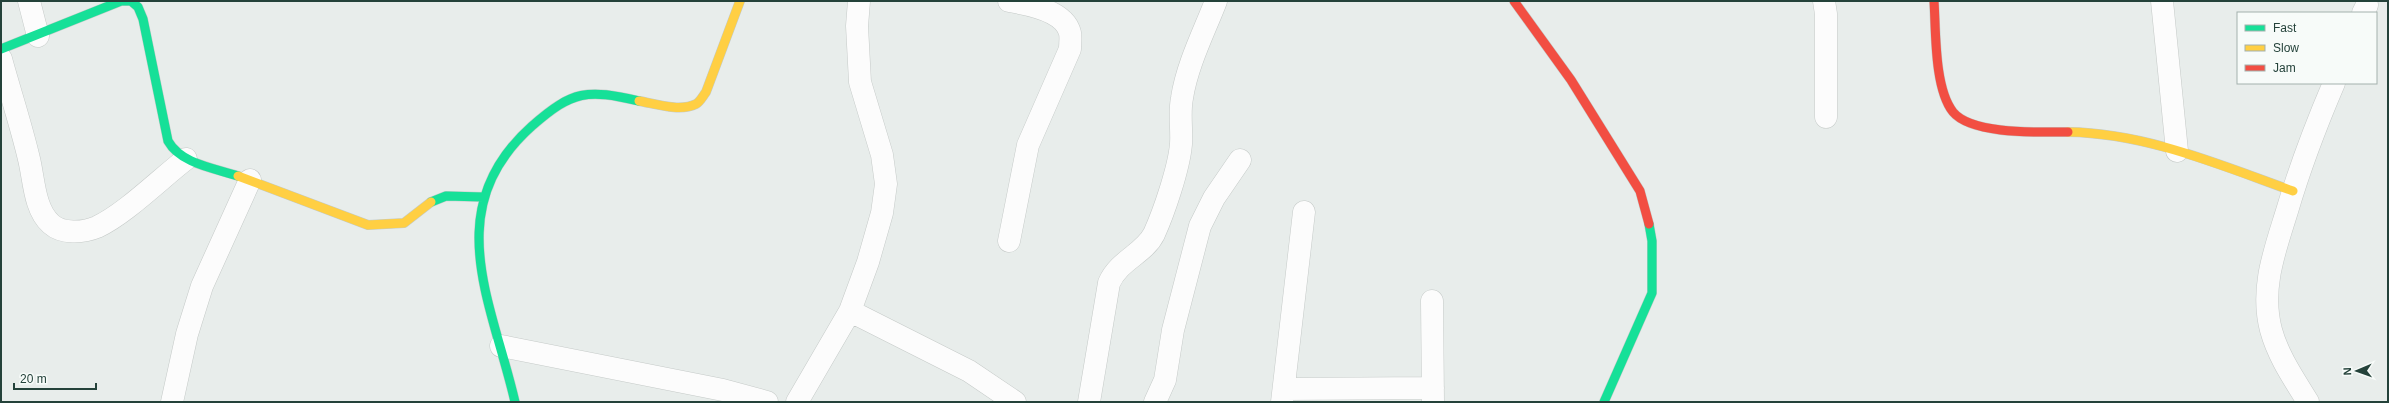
<svg xmlns="http://www.w3.org/2000/svg" width="2389" height="403" font-family="Arial,sans-serif">
  <rect width="100%" height="100%" fill="#e8edeb"/>
  <g fill="none" stroke-linecap="round" stroke-linejoin="round">
    <g stroke="#c5cac8" stroke-width="23">
      <path id="street" d="M 29,1 L 38,36
        M 1824,1 L 1826,14 L 1826,117
        M 2162,1 L 2177,151
        M 2363,13 L 2367,5
        M 1,59 C 10,92 21,125 29,159 C 34,179 34,209 51,224 C 62,234 83,233 97,227 C 125,214 160,179 186,159
        M 1009,241 L 1028,145 L 1070,49 C 1070,44 1071,38 1070,33 C 1065,11 1028,4 1009,1
        M 1432,301 L 1433,402
        M 850,311 L 969,371 L 1015,402
        M 501,346 L 723,390 L 767,402
        M 1284,389 L 1433,388
        M 172,402 L 187,334 L 202,286 L 250,180
        M 797,402 L 850,311 L 868,262 L 882,213 L 886,184 L 882,155 L 860,82 L 857,26 L 859,1
        M 1089,402 L 1109,283 C 1119,260 1144,254 1154,234 C 1164,212 1179,168 1181,144 C 1182,129 1179,113 1182,98 C 1187,65 1204,32 1216,1
        M 1155,402 L 1165,380 L 1173,330 L 1200,226 L 1214,198 L 1240,160
        M 1282,402 L 1304,212
        M 2308,402 C 2294,379 2278,356 2271,330 C 2260,288 2275,250 2287,211 C 2300,167 2316,125 2334,83"/>
    </g>
    <g stroke="#c3cbc8" stroke-width="10">
      <path id="fast" d="M 1,49 L 121,1 L 131,1 L 138,7 L 143,19 L 168,141 C 181,164 214,168 238,176
        M 431,202 L 446,196 L 483,197
        M 515,402 C 492,302 439,209 532,126 C 573,90 587,89 639,101
        M 1604,402 L 1652,293 L 1652,241 L 1649,224"/>
    </g>
    <g stroke="#c3cbc8" stroke-width="10">
      <path id="slow" d="M 639,101 C 656,104 680,112 696,104 C 700,102 703,96 706,92 L 740,1
        M 2068,132 C 2146,133 2220,165 2293,191
        M 238,176 L 368,225 L 404,223 L 431,202"/>
    </g>
    <g stroke="#c3cbc8" stroke-width="10">
      <path id="jam" d="M 1514,1 L 1571,80 L 1640,191 L 1649,224
        M 1934,1 C 1936,30 1934,88 1953,112 C 1972,135 2040,132 2068,132"/>
    </g>
    <use href="#street" stroke="#fcfcfc" stroke-width="22"/>
    <use href="#fast" stroke="#16e098" stroke-width="9"/>
    <use href="#slow" stroke="#ffcf43" stroke-width="9"/>
    <use href="#jam" stroke="#f24e42" stroke-width="9"/>
  </g>
  <rect width="2389" height="403" fill="none" stroke="#24423a" stroke-width="4"/>
  <rect x="2237" y="12" width="140" height="72" fill="#f7fbf9" stroke="#a3b1ad"/>
  <rect x="2245" y="25" width="20" height="6" fill="#16e098" stroke="#a3b1ad"/>
  <text x="2273" y="32" font-size="12" fill="#24423a">Fast</text>
  <rect x="2245" y="45" width="20" height="6" fill="#ffcf43" stroke="#a3b1ad"/>
  <text x="2273" y="52" font-size="12" fill="#24423a">Slow</text>
  <rect x="2245" y="65" width="20" height="6" fill="#f24e42" stroke="#a3b1ad"/>
  <text x="2273" y="72" font-size="12" fill="#24423a">Jam</text>
  <g transform="translate(2357 371) rotate(268)" stroke="#f7fbf9" stroke-width="3" paint-order="stroke">
  <path d="M0-3L7 15L0 10L-7 15Z" fill="#24423a"/>
  <text y="-6" font-size="11" font-weight="bold" text-anchor="middle" fill="#24423a">N</text>
  </g>
  <path d="M14 383v6h82v-6" fill="none" stroke="#24423a" stroke-width="2"/>
  <text x="20" y="383" font-size="12" fill="#24423a" stroke="#f7fbf9" stroke-width="3" paint-order="stroke">20 m</text>
</svg>
